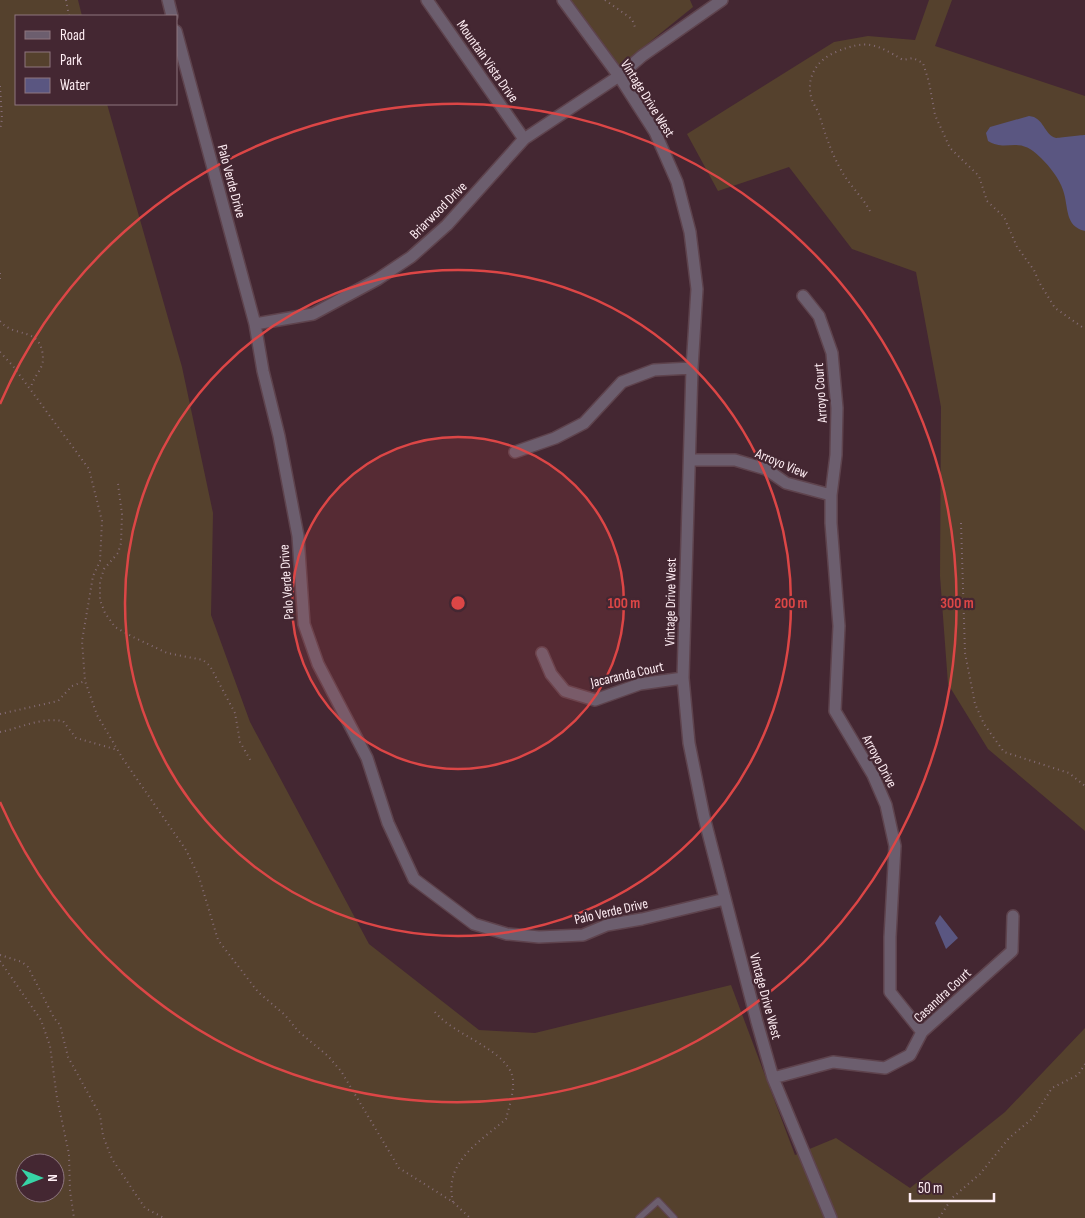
<svg xmlns="http://www.w3.org/2000/svg" width="1085" height="1218" font-family="'Sofia Sans Condensed',sans-serif">
  <rect width="100%" height="100%" fill="#442732"/>
  <path fill="#55412d" fill-rule="evenodd" d="M 0,0 L 78,0 L 82,16 L 16,16 L 16,104 L 107,104 L 182,367 L 213,513 L 211,615 L 250,722 L 369,944 L 479,1030 L 535,1033 L 731,985 L 795,1155 L 836,1138 L 910,1188 L 1005,1112 L 1085,1028 L 1085,1218 L 0,1218 ZM 25,1163 L 55,1163 L 55,1193 L 25,1193 Z
    M 570,0 L 690,0 L 693,7 L 620,66 Z
    M 929,0 L 952,0 L 935,46 L 1085,96 L 1085,831 L 988,749 L 948,684 L 940,576 L 941,407 L 916,272 L 852,249 L 789,167 L 718,191 L 687,134 L 834,42 L 868,36 L 915,40 Z"/>
  <path fill="#5a5681" d="M 1029,116 C 1044,117 1044,135 1056,138 C 1059,138 1080,135 1085,135 L 1085,231 C 1064,226 1069,207 1063,190 C 1059,178 1050,167 1041,158 C 1018,134 1008,153 988,141 L 986,133 L 990,127 Z
    M 940,915 L 958,938 L 946,949 L 935,923 Z"/>
  <g fill="none" stroke-linecap="round" stroke-linejoin="round">
    <g stroke="#5e434d" stroke-width="8">
      <path id="service" d="M 639,1218 L 658,1201 L 674,1218"/>
    </g>
    <g stroke="#5e434d" stroke-width="14">
      <path id="minor" d="M 168,0 L 172,16
        M 427,0 L 524,139
        M 563,0 L 619,76 L 655,132 L 677,182 L 690,232 L 697,289 L 692,368 L 683,678 L 689,743 L 704,817 L 757,1022 L 773,1078 L 831,1218
        M 176,31 L 255,324 L 263,371 L 279,436 L 298,536 L 304,624 L 318,664 L 367,758 L 388,823 L 414,879 L 474,924 L 507,934 L 539,937 L 583,935 L 607,925 L 642,919 L 725,899
        M 803,296 L 819,316 L 832,353 L 837,408 L 836,455 L 831,495 L 831,523 L 839,626 L 835,711 L 873,775 L 886,805 L 895,846 L 890,937 L 890,992 L 922,1032
        M 255,324 L 313,314 L 378,279 L 411,257 L 447,225 L 524,139 L 619,76 L 642,56 L 722,0
        M 515,452 L 555,438 L 584,423 L 622,382 L 654,370 L 692,368
        M 691,460 L 735,460 L 766,469 L 786,483 L 831,495
        M 542,653 L 551,674 L 565,691 L 595,700 L 640,684 L 683,678
        M 773,1078 L 833,1062 L 885,1068 L 910,1055 L 922,1032 L 1012,951 L 1013,916"/>
    </g>
    <path stroke="#856c76" stroke-width="2" stroke-dasharray="1 4" stroke-linecap="butt" d="M 66,0 L 69,16
      M 605,0 L 632,19 L 636,30
      M 0,86 L 2,119 L 0,130
      M 870,211 C 862,196 849,185 841,170 C 831,152 825,134 819,114 C 817,109 814,105 812,100 C 805,79 816,60 836,52 C 867,39 876,44 903,60 L 913,58 L 923,63 L 929,82 L 935,115 L 950,148 L 979,176 L 987,201 L 1004,217 L 1017,247 L 1034,270 L 1039,282 L 1055,308 L 1085,329
      M 0,273 L 0,281
      M 0,321 C 14,339 42,325 43,359 C 43,370 32,378 31,388
      M 0,352 L 13,366 L 89,469 L 102,521 L 100,561 L 93,576 L 82,641 L 85,681 L 97,715 L 123,759 L 186,850 L 199,877 L 218,940 L 258,992 L 285,1015 L 298,1031 L 328,1056 L 341,1071 L 399,1168 L 453,1202 L 470,1218
      M 118,484 L 122,514 L 121,543 L 118,553 L 104,569 L 100,582 L 100,600 L 105,613 L 115,627 L 133,637 L 167,653 L 203,660 L 210,666 L 235,713 L 240,742 L 252,763
      M 961,523 L 965,653 L 975,704 L 984,724 L 1004,752 L 1069,773 L 1085,786
      M 0,714 L 58,701 L 72,686 L 85,681
      M 0,732 C 21,728 40,717 63,721 L 76,738 L 118,750
      M 0,955 L 22,962 L 28,967 L 54,1018 L 60,1025 L 68,1057 L 100,1115 L 103,1136 L 112,1159 L 145,1208 L 164,1218
      M 0,961 L 41,1020 L 50,1046 L 57,1098 L 69,1154 L 70,1191 L 74,1218
      M 435,1012 C 454,1036 510,1050 513,1080 C 514,1093 509,1107 506,1119 C 480,1142 443,1162 453,1202
      M 939,1218 L 952,1198 L 980,1174 L 1009,1138 L 1033,1118 L 1052,1088 L 1078,1075 L 1085,1064"/>
    <use href="#service" stroke="#6c5e6e" stroke-width="5.5"/>
    <use href="#minor" stroke="#6c5e6e" stroke-width="11"/>
  </g>
  <circle cx="458" cy="603" r="166" fill="#dc4646" fill-opacity=".12"/>
  <g fill="none" stroke="#dc4646" stroke-width="2.5">
    <circle cx="458" cy="603" r="166"/>
    <circle cx="458" cy="603" r="333"/>
    <path d="M0 404A499 499 0 1 1 0 802"/>
  </g>
  <g text-anchor="middle" stroke-width="4.5" stroke-linejoin="round" paint-order="stroke">
    <g font-size="14" fill="#feedf3" stroke="#442732">
      <text transform="translate(488 61) rotate(55)" y="5">Mountain Vista Drive</text>
      <text transform="translate(648 98) rotate(58)" y="5">Vintage Drive West</text>
      <text transform="translate(232 181) rotate(75)" y="5">Palo Verde Drive</text>
      <text transform="translate(438 210) rotate(-45)" y="5">Briarwood Drive</text>
      <text transform="translate(820 393) rotate(-94)" y="5">Arroyo Court</text>
      <text transform="translate(782 463) rotate(23)" y="5">Arroyo View</text>
      <text transform="translate(286 582) rotate(-94)" y="5">Palo Verde Drive</text>
      <text transform="translate(670 602) rotate(-89)" y="5">Vintage Drive West</text>
      <text transform="translate(627 674) rotate(-13)" y="5">Jacaranda Court</text>
      <text transform="translate(880 761) rotate(62)" y="5">Arroyo Drive</text>
      <text transform="translate(611 911) rotate(-13)" y="5">Palo Verde Drive</text>
      <text transform="translate(942 995) rotate(-43)" y="5">Casandra Court</text>
      <text transform="translate(766 996) rotate(75)" y="5">Vintage Drive West</text>
    </g>
  </g>
  <circle cx="458" cy="603" r="8" fill="#dc4646" stroke="#442732" stroke-width="2.5"/>
  <g font-size="15" text-anchor="middle" font-weight="bold" fill="#dc4646" stroke="#442732" stroke-width="4.5" stroke-linejoin="round" paint-order="stroke">
    <text x="624" y="608">100 m</text>
    <text x="791" y="608">200 m</text>
    <text x="957" y="608">300 m</text>
  </g>
  <rect x="15" y="15" width="162" height="90" fill="#442732" stroke="#8e767f"/>
  <rect x="25" y="31" width="25" height="8" fill="#6c5e6e" stroke="#8e767f"/>
  <text x="60" y="40" font-size="15" fill="#feedf3">Road</text>
  <rect x="25" y="52" width="25" height="15" fill="#55412d" stroke="#8e767f"/>
  <text x="60" y="65" font-size="15" fill="#feedf3">Park</text>
  <rect x="25" y="78" width="25" height="15" fill="#5a5681" stroke="#8e767f"/>
  <text x="60" y="90" font-size="15" fill="#feedf3">Water</text>
  <g transform="translate(40 1178) rotate(90)"><circle r="24" fill="#442732" stroke="#8e767f"/>
  <path d="M0-4L9 19L0 12L-9 19Z" fill="#37d4a6"/>
  <text y="-8" font-size="14" font-weight="bold" text-anchor="middle" fill="#feedf3">N</text>
  </g>
  <path d="M910 1193v8h84v-8" fill="none" stroke="#feedf3" stroke-width="2.5"/>
  <text x="918" y="1193" font-size="15" fill="#feedf3" stroke="#442732" stroke-width="4" paint-order="stroke">50 m</text>
</svg>
